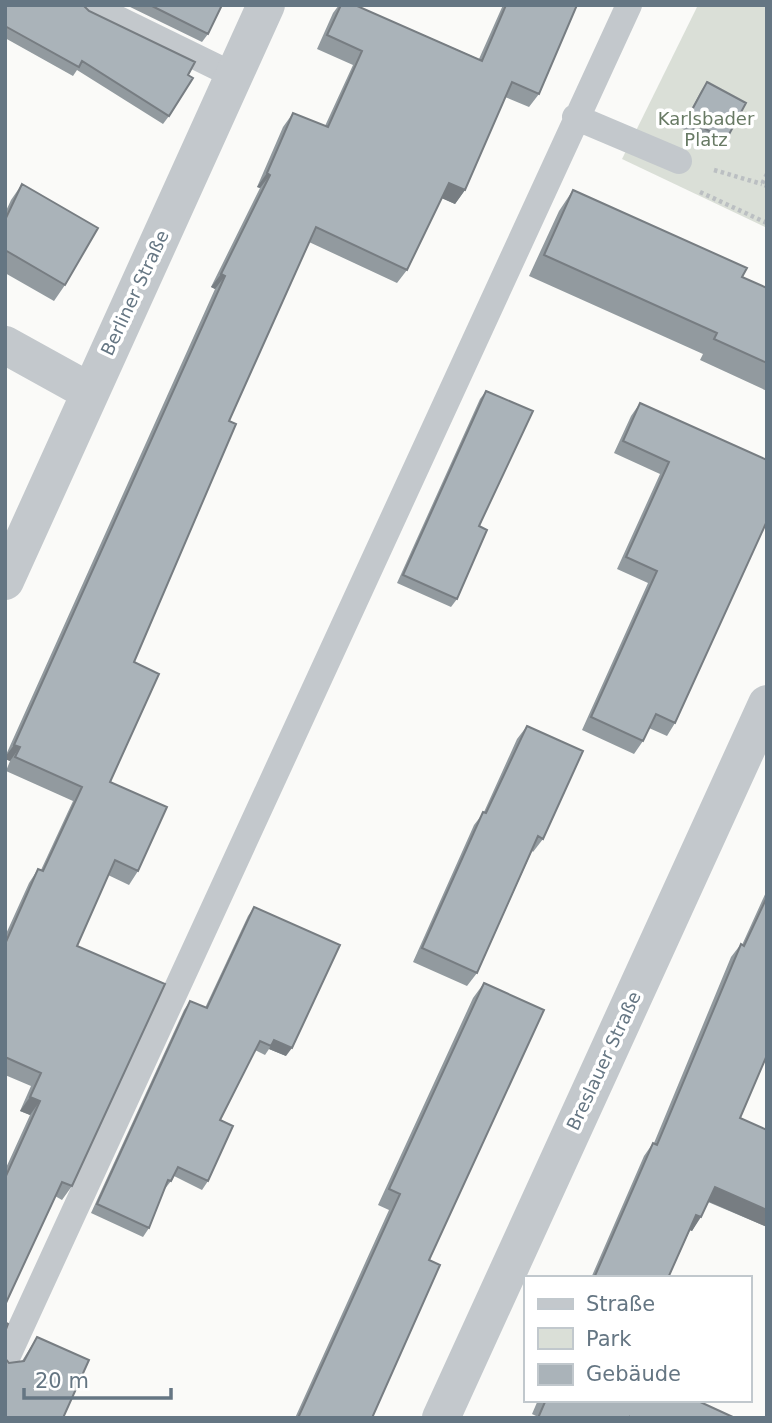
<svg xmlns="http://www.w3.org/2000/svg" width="772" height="1423" font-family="'DejaVu Sans',sans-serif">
  <rect width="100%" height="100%" fill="#fafaf8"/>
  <path fill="#dadfd7" d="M 698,5 L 767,5 L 767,228 L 622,159 Z"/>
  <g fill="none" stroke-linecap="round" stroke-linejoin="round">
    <path stroke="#bbbfc2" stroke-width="4.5" stroke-dasharray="3.5 3.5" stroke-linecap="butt" d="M 714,170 L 762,184
      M 767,174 L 762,184 L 767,186
      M 700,192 L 767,223"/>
    <path stroke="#c3c8cc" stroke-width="26" d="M 90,5 L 235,76
      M 575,117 L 679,161
      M 5,1362 L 629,5"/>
    <path stroke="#c3c8cc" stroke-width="38" d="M 5,345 L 90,392
      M 5,581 L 266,5
      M 441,1418 L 767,704"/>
  </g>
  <path fill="#929a9f" d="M 5,5 L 169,116 L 163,124 L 77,70 L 73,76 L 5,38 Z
    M 126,5 L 222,5 L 208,34 L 202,42 Z
    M 339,5 L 355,5 L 479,59 L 503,5 L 577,5 L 539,94 L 529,107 L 505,97 L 465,190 L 455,204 L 442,198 L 407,270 L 397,283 L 309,242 L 229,421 L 134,662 L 110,782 L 138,871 L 129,885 L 108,875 L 77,946 L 72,1186 L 62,1200 L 55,1196 L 5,1305 L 5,1170 L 30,1115 L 20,1111 L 31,1086 L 5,1075 L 5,936 L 29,883 L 38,869 L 41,870 L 73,801 L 6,771 L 10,761 L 5,759 L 5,757 L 215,289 L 211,287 L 260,188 L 257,187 L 283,127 L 293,113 L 325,126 L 353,65 L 317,49 L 333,13 Z
    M 707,82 L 726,140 L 720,149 L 681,128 L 701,91 Z
    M 22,184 L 65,285 L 54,301 L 5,273 L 5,213 L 11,200 Z
    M 573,190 L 742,277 L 767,288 L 767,391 L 700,360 L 703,354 L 529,276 L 559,211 Z
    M 486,391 L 457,599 L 451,607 L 397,583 L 480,399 Z
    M 640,403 L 767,460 L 675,723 L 667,736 L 649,728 L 643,741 L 634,754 L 582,730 L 648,583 L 617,569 L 660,474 L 614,453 L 631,416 Z
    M 527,726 L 543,839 L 533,852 L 532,851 L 477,973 L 467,986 L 413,962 L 474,825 L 484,812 L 517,739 Z
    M 767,890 L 767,1055 L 740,1118 L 767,1130 L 767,1227 L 708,1202 L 692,1231 L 690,1230 L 668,1278 L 591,1278 L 644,1156 L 653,1143 L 654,1143 L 731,957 L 741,944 L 742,945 Z
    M 254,907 L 286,1056 L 269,1049 L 265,1055 L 255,1050 L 220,1120 L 208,1181 L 202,1190 L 174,1176 L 171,1181 L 164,1190 L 149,1228 L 143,1237 L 91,1213 L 184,1010 L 190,1001 L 205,1008 L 248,916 Z
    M 484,983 L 429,1260 L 372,1418 L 295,1418 L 389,1210 L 378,1205 L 473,998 Z
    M 37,1337 L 63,1418 L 9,1363 L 22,1361 Z
    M 538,1400 L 696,1400 L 735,1418 L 535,1418 L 536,1416 L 532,1414 Z"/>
  <path fill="#777d82" d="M 267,173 L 270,175 L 260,188 L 257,187 Z
    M 449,183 L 465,190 L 455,204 L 439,197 Z
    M 221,274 L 225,276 L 215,289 L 211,287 Z
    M 14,745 L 20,747 L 10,761 L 5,759 L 5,757 Z
    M 274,1040 L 292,1048 L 286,1056 L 269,1049 Z
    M 30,1097 L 40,1101 L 30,1115 L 20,1111 Z
    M 715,1187 L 767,1210 L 767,1227 L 705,1200 Z
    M 696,1215 L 701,1217 L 692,1231 L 687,1229 Z"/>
  <path fill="#aab3b9" stroke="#777d82" stroke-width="2" d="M 5,5 L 83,5 L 89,11 L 195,62 L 188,75 L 193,78 L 169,116 L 82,61 L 79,67 L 5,26 Z
    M 150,5 L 222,5 L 208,34 Z
    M 341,5 L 355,5 L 482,61 L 506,5 L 577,5 L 539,94 L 512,82 L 465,190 L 449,183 L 407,270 L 316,227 L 229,421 L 236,424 L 134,662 L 159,674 L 110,782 L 167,807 L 138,871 L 115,860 L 77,946 L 165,984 L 72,1186 L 62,1182 L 5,1305 L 5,1178 L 40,1101 L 30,1097 L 41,1073 L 5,1057 L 5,944 L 38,869 L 43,871 L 82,787 L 15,757 L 20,747 L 14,745 L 225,276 L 221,274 L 270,175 L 267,173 L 293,113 L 328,127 L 362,51 L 327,35 Z
    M 707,82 L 746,103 L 726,140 L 687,119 Z
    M 22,184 L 98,228 L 65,285 L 5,250 L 5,220 Z
    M 573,190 L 747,268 L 742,277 L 767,288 L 767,363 L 714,339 L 717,333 L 544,255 Z
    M 486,391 L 533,411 L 479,526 L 487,530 L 457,599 L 403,575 Z
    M 640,403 L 767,460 L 767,521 L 675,723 L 656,714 L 643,741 L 591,717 L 657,571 L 626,557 L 669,462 L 623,441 Z
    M 527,726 L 583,751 L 543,839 L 538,836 L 477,973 L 422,948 L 483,812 L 486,813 Z
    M 767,897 L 767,1055 L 740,1118 L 767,1130 L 767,1210 L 715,1187 L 701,1217 L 696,1215 L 668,1278 L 594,1278 L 653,1143 L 657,1145 L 741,944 L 744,946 Z
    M 254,907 L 340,945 L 292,1048 L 274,1040 L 271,1046 L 260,1041 L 220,1120 L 233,1126 L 208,1181 L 178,1167 L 171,1181 L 168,1180 L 149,1228 L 97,1204 L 190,1001 L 207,1008 Z
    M 484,983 L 544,1010 L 429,1260 L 440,1265 L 372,1418 L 298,1418 L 400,1194 L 389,1189 Z
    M 5,1322 L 8,1324 L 5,1332 Z
    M 37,1337 L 89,1360 L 63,1418 L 5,1418 L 5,1358 L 9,1363 L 24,1361 Z
    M 541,1400 L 696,1400 L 735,1418 L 633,1418 L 630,1417 L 630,1418 L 538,1418 L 545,1402 Z"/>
  <g text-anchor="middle" stroke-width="7" stroke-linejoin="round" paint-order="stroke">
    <g font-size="18" fill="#687a64" stroke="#fff">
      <text x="706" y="125">Karlsbader<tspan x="706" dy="21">Platz</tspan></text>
    </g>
    <g font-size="18" fill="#657683" stroke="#fff">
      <text transform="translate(135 293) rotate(-65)" y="6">Berliner Straße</text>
      <text transform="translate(604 1061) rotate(-65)" y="6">Breslauer Straße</text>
    </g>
  </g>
  <rect width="772" height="1423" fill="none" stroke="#657683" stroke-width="14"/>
  <rect x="524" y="1276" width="228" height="126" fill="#ffffff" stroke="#c1c8cd" stroke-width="2"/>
  <rect x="538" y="1299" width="35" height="10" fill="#c3c8cc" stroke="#c1c8cd" stroke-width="2"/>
  <text x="586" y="1311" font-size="21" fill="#657683">Straße</text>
  <rect x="538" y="1328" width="35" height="21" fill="#dadfd7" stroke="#c1c8cd" stroke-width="2"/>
  <text x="586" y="1346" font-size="21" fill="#657683">Park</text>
  <rect x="538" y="1364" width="35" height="21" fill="#aab3b9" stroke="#c1c8cd" stroke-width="2"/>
  <text x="586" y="1381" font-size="21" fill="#657683">Gebäude</text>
  <path d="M24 1388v10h147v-10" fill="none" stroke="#657683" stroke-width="3.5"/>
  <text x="35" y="1388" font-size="21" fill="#657683" stroke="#ffffff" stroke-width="5" paint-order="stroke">20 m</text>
</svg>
